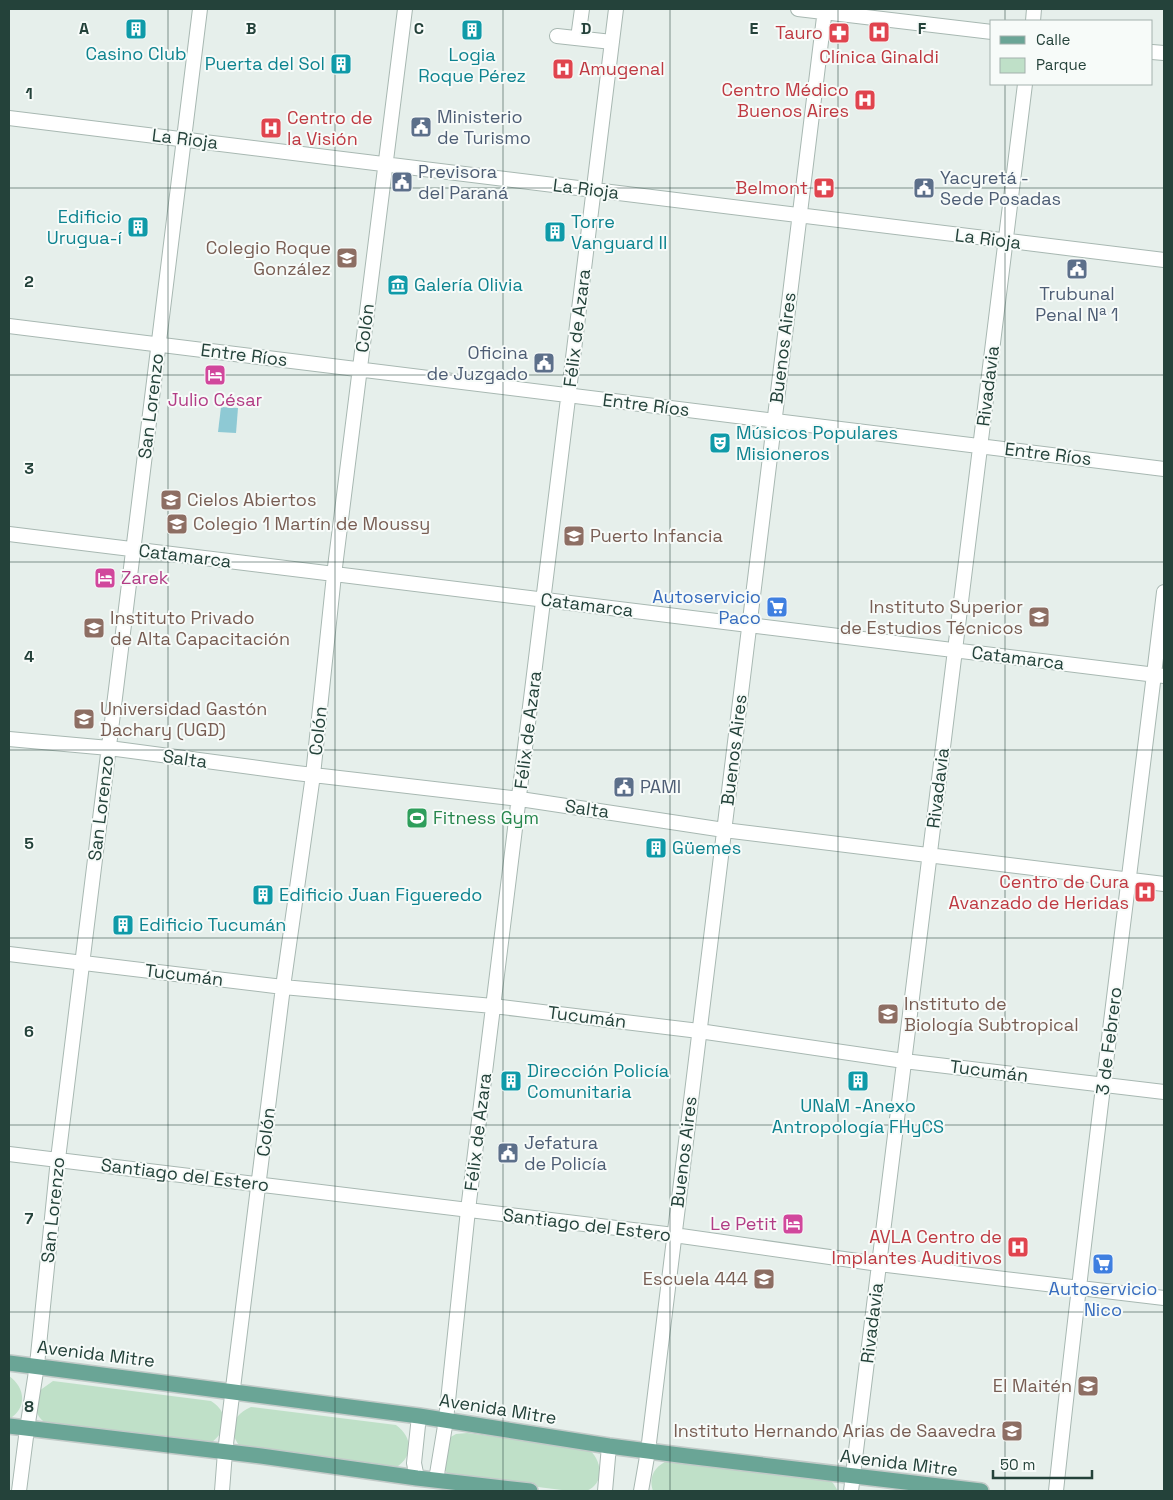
<svg xmlns="http://www.w3.org/2000/svg" width="1173" height="1500" font-family="'Space Grotesk',sans-serif">
  <rect width="100%" height="100%" fill="#e6efeb"/>
  <path fill="#bfe0c8" d="M 9,1376 C 25,1387 28,1408 9,1419 Z
    M 53,1381 L 211,1401 C 232,1414 226,1435 206,1446 L 51,1426 C 33,1417 35,1408 39,1391 Z
    M 251,1407 L 396,1425 C 415,1439 413,1460 391,1470 L 241,1448 C 227,1431 232,1415 251,1407 Z
    M 467,1433 L 587,1448 C 602,1458 606,1484 586,1491 C 581,1492 575,1491 570,1491 L 458,1477 L 448,1474 L 443,1468 L 447,1439 L 456,1434 Z
    M 669,1460 L 826,1478 L 833,1483 L 838,1491 L 653,1491 C 648,1476 655,1466 669,1460 Z"/>
  <path fill="#8ec9d4" d="M 221,407 L 238,408 L 236,433 L 218,432 Z"/>
  <g fill="none" stroke-linecap="round" stroke-linejoin="round">
    <g stroke="#a8b8b2" stroke-width="16">
      <path id="street" d="M 798,9 L 992,32
        M 1033,21 L 1034,9
        M 557,36 L 612,42
        M 578,38 L 582,9
        M 1152,52 L 1164,53
        M 9,118 L 1164,260
        M 9,326 L 1164,469
        M 9,534 L 1164,676
        M 9,739 L 109,748 L 296,773 L 520,799 L 724,830 L 1164,884
        M 9,954 L 283,987 L 493,1006 L 699,1031 L 904,1061 L 1164,1092
        M 9,1154 L 674,1235 L 879,1264 L 1164,1298
        M 417,1478 L 414,1463 L 419,1416
        M 436,1480 L 446,1420 L 468,1210 L 616,9
        M 19,1491 L 27,1429 L 37,1365 L 58,1159 L 200,9
        M 222,1491 L 225,1452 L 283,987 L 313,775 L 334,575 L 405,9
        M 605,1491 L 609,1446
        M 641,1491 L 648,1451 L 825,9
        M 851,1491 L 1025,84
        M 1056,1491 C 1088,1191 1128,892 1164,592"/>
    </g>
    <g stroke="#c2cac8" stroke-width="18">
      <path id="primary" d="M 9,1363 L 419,1416 L 609,1446 L 687,1456 L 981,1491
        M 9,1426 L 261,1456 L 417,1478 L 530,1491"/>
    </g>
    <use href="#street" stroke="#fff" stroke-width="14"/>
    <use href="#primary" stroke="#6aa596" stroke-width="15"/>
  </g>
  <path fill="none" stroke="#24423a" stroke-width="1" stroke-opacity="0.55" d="M 168,9 L 168,1491M 335,9 L 335,1491M 503,9 L 503,1491M 670,9 L 670,1491M 838,9 L 838,1491M 1005,9 L 1005,21M 1005,84 L 1005,1491M 9,188 L 1164,188M 9,375 L 1164,375M 9,562 L 1164,562M 9,750 L 1164,750M 9,938 L 1164,938M 9,1125 L 1164,1125M 9,1312 L 1164,1312"/>
  <defs>
    <g id="building-square" transform="scale(1.125)"><rect x="-9" y="-9" width="18" height="18" rx="4" fill="#0f9aa8" stroke="#f7fbf9"/><path d="M-4-6H4V6H1V3H-1V6H-4ZM-2.5-4.3h1.7v1.8h-1.7ZM.8-4.3h1.7v1.8H.8ZM-2.5-1h1.7V.8h-1.7ZM.8-1h1.7V.8H.8Z" fill="#fff"/></g>
    <g id="hospital-square" transform="scale(1.125)"><rect x="-9" y="-9" width="18" height="18" rx="4" fill="#e0444e" stroke="#f7fbf9"/><path d="M-5-5h3v3.5h4V-5h3V5h-3V1.5h-4V5h-3Z" fill="#fff"/></g>
    <g id="pharmacy-square" transform="scale(1.125)"><rect x="-9" y="-9" width="18" height="18" rx="4" fill="#e0444e" stroke="#f7fbf9"/><path d="M-2-6h4v4h4v4h-4v4h-4v-4h-4v-4h4Z" fill="#fff"/></g>
    <g id="civic-square" transform="scale(1.125)"><rect x="-9" y="-9" width="18" height="18" rx="4" fill="#5c6f8a" stroke="#f7fbf9"/><path d="M-.6-6.5H3V-4.5H.6V-3L4-1V1h2V6H-6V1h2V-1L-.6-3ZM-1.2 2.5V6h2.4V2.5Z" fill="#fff"/></g>
    <g id="school-square" transform="scale(1.125)"><rect x="-9" y="-9" width="18" height="18" rx="4" fill="#8d6e63" stroke="#f7fbf9"/><path d="M0-5L7-2L0 1L-7-2ZM-4 1L0 2.5L4 1V4Q0 6-4 4Z" fill="#fff"/></g>
    <g id="museum-square" transform="scale(1.125)"><rect x="-9" y="-9" width="18" height="18" rx="4" fill="#0f9aa8" stroke="#f7fbf9"/><path d="M0-6L6-3V-2H-6V-3ZM-5-1h2V3h-2ZM-1-1h2V3h-2ZM3-1h2V3H3ZM-6 4H6V6H-6Z" fill="#fff"/></g>
    <g id="hotel-square" transform="scale(1.125)"><rect x="-9" y="-9" width="18" height="18" rx="4" fill="#d1479c" stroke="#f7fbf9"/><path d="M-6-4.5h1.5V1H6V5H4.5V3h-9V5H-6ZM-4 0a1.8 1.8 0 1 1 3.6 0ZM.5 0V-2.5h3Q6-2.5 6 0Z" fill="#fff"/></g>
    <g id="theatre-square" transform="scale(1.125)"><rect x="-9" y="-9" width="18" height="18" rx="4" fill="#0f9aa8" stroke="#f7fbf9"/><path d="M-5-5.5Q0-4 5-5.5V0Q5 5 0 6Q-5 5-5 0ZM-3.3-2.5H-1v1.5H-3.3ZM1-2.5H3.3v1.5H1ZM-2.8 1Q0 5.5 2.8 1Z" fill="#fff"/></g>
    <g id="university-square" transform="scale(1.125)"><rect x="-9" y="-9" width="18" height="18" rx="4" fill="#8d6e63" stroke="#f7fbf9"/><path d="M0-5L7-2L0 1L-7-2ZM-4 1L0 2.5L4 1V4Q0 6-4 4Z" fill="#fff"/></g>
    <g id="supermarket-square" transform="scale(1.125)"><rect x="-9" y="-9" width="18" height="18" rx="4" fill="#3f7fe0" stroke="#f7fbf9"/><path d="M-6-5.5h2.5l.6 2H6L4.5 2H-2.5L-4.4-4H-6ZM-1.5 3.2a1.3 1.3 0 1 0 .1 0ZM3 3.2a1.3 1.3 0 1 0 .1 0Z" fill="#fff"/></g>
    <g id="stadium-square" transform="scale(1.125)"><rect x="-9" y="-9" width="18" height="18" rx="4" fill="#2e9e5b" stroke="#f7fbf9"/><path d="M0-5a6.5 5 0 1 0 0 10a6.5 5 0 1 0 0-10ZM-3.5-1.8h7v3.6h-7Z" fill="#fff"/></g>
  </defs>
  <g fill-rule="evenodd">
    <use href="#building-square" x="136" y="29"/>
    <use href="#building-square" x="472" y="30"/>
    <use href="#hospital-square" x="879" y="32"/>
    <use href="#pharmacy-square" x="839" y="33"/>
    <use href="#building-square" x="341" y="64"/>
    <use href="#hospital-square" x="563" y="69"/>
    <use href="#hospital-square" x="865" y="100"/>
    <use href="#civic-square" x="421" y="127"/>
    <use href="#hospital-square" x="271" y="128"/>
    <use href="#civic-square" x="402" y="182"/>
    <use href="#pharmacy-square" x="824" y="188"/>
    <use href="#civic-square" x="924" y="188"/>
    <use href="#building-square" x="138" y="227"/>
    <use href="#building-square" x="555" y="232"/>
    <use href="#school-square" x="347" y="258"/>
    <use href="#civic-square" x="1077" y="269"/>
    <use href="#museum-square" x="398" y="285"/>
    <use href="#civic-square" x="544" y="363"/>
    <use href="#hotel-square" x="215" y="375"/>
    <use href="#theatre-square" x="720" y="443"/>
    <use href="#university-square" x="171" y="500"/>
    <use href="#school-square" x="177" y="524"/>
    <use href="#school-square" x="574" y="536"/>
    <use href="#hotel-square" x="105" y="578"/>
    <use href="#supermarket-square" x="777" y="607"/>
    <use href="#university-square" x="1039" y="617"/>
    <use href="#university-square" x="94" y="628"/>
    <use href="#university-square" x="84" y="719"/>
    <use href="#civic-square" x="624" y="787"/>
    <use href="#stadium-square" x="417" y="818"/>
    <use href="#building-square" x="656" y="848"/>
    <use href="#hospital-square" x="1145" y="892"/>
    <use href="#building-square" x="263" y="895"/>
    <use href="#building-square" x="123" y="925"/>
    <use href="#university-square" x="888" y="1014"/>
    <use href="#building-square" x="511" y="1081"/>
    <use href="#building-square" x="858" y="1081"/>
    <use href="#civic-square" x="508" y="1153"/>
    <use href="#hotel-square" x="793" y="1224"/>
    <use href="#hospital-square" x="1018" y="1247"/>
    <use href="#supermarket-square" x="1103" y="1264"/>
    <use href="#school-square" x="764" y="1279"/>
    <use href="#school-square" x="1088" y="1386"/>
    <use href="#university-square" x="1012" y="1431"/>
  </g>
  <g text-anchor="middle" stroke-width="4" stroke-linejoin="round" paint-order="stroke">
    <g font-size="18" fill="#be3a42" stroke="#f7fbf9" text-anchor="end">
      <text x="823" y="39">Tauro</text>
      <text x="879" y="63" text-anchor="middle">Clínica Ginaldi</text>
      <text x="579" y="75" text-anchor="start">Amugenal</text>
      <text x="849" y="96">Centro Médico<tspan x="849" dy="21">Buenos Aires</tspan></text>
      <text x="287" y="124" text-anchor="start">Centro de<tspan x="287" dy="21">la Visión</tspan></text>
      <text x="808" y="194">Belmont</text>
      <text x="1129" y="888">Centro de Cura<tspan x="1129" dy="21">Avanzado de Heridas</tspan></text>
      <text x="1002" y="1243">AVLA Centro de<tspan x="1002" dy="21">Implantes Auditivos</tspan></text>
    </g>
    <g font-size="18" fill="#0d838f" stroke="#f7fbf9" text-anchor="start">
      <text x="136" y="60" text-anchor="middle">Casino Club</text>
      <text x="472" y="61" text-anchor="middle">Logia<tspan x="472" dy="21">Roque Pérez</tspan></text>
      <text x="325" y="70" text-anchor="end">Puerta del Sol</text>
      <text x="122" y="223" text-anchor="end">Edificio<tspan x="122" dy="21">Urugua-í</tspan></text>
      <text x="571" y="228">Torre<tspan x="571" dy="21">Vanguard II</tspan></text>
      <text x="414" y="291">Galería Olivia</text>
      <text x="736" y="439">Músicos Populares<tspan x="736" dy="21">Misioneros</tspan></text>
      <text x="672" y="854">Güemes</text>
      <text x="279" y="901">Edificio Juan Figueredo</text>
      <text x="139" y="931">Edificio Tucumán</text>
      <text x="527" y="1077">Dirección Policía<tspan x="527" dy="21">Comunitaria</tspan></text>
      <text x="858" y="1112" text-anchor="middle">UNaM -Anexo<tspan x="858" dy="21">Antropología FHyCS</tspan></text>
    </g>
    <g font-size="18" fill="#4e5e75" stroke="#f7fbf9" text-anchor="start">
      <text x="437" y="123">Ministerio<tspan x="437" dy="21">de Turismo</tspan></text>
      <text x="418" y="178">Previsora<tspan x="418" dy="21">del Paraná</tspan></text>
      <text x="940" y="184">Yacyretá -<tspan x="940" dy="21">Sede Posadas</tspan></text>
      <text x="1077" y="300" text-anchor="middle">Trubunal<tspan x="1077" dy="21">Penal Nª 1</tspan></text>
      <text x="528" y="359" text-anchor="end">Oficina<tspan x="528" dy="21">de Juzgado</tspan></text>
      <text x="640" y="793">PAMI</text>
      <text x="524" y="1149">Jefatura<tspan x="524" dy="21">de Policía</tspan></text>
    </g>
    <g font-size="18" fill="#24423a" stroke="#f7fbf9">
      <text transform="translate(185 139) rotate(7)" y="6">La Rioja</text>
      <text transform="translate(586 189) rotate(7)" y="6">La Rioja</text>
      <text transform="translate(988 239) rotate(7)" y="6">La Rioja</text>
      <text transform="translate(365 328) rotate(-83)" y="6">Colón</text>
      <text transform="translate(577 328) rotate(-83)" y="6">Félix de Azara</text>
      <text transform="translate(783 348) rotate(-83)" y="6">Buenos Aires</text>
      <text transform="translate(244 355) rotate(7)" y="6">Entre Ríos</text>
      <text transform="translate(988 386) rotate(-83)" y="6">Rivadavia</text>
      <text transform="translate(646 405) rotate(7)" y="6">Entre Ríos</text>
      <text transform="translate(151 406) rotate(-83)" y="6">San Lorenzo</text>
      <text transform="translate(1048 454) rotate(7)" y="6">Entre Ríos</text>
      <text transform="translate(185 556) rotate(7)" y="6">Catamarca</text>
      <text transform="translate(587 605) rotate(7)" y="6">Catamarca</text>
      <text transform="translate(1018 658) rotate(7)" y="6">Catamarca</text>
      <text transform="translate(528 730) rotate(-83)" y="6">Félix de Azara</text>
      <text transform="translate(318 731) rotate(-84)" y="6">Colón</text>
      <text transform="translate(734 750) rotate(-83)" y="6">Buenos Aires</text>
      <text transform="translate(185 759) rotate(8)" y="6">Salta</text>
      <text transform="translate(938 788) rotate(-83)" y="6">Rivadavia</text>
      <text transform="translate(101 808) rotate(-83)" y="6">San Lorenzo</text>
      <text transform="translate(587 809) rotate(8)" y="6">Salta</text>
      <text transform="translate(184 975) rotate(7)" y="6">Tucumán</text>
      <text transform="translate(587 1017) rotate(7)" y="6">Tucumán</text>
      <text transform="translate(1109 1041) rotate(-83)" y="6">3 de Febrero</text>
      <text transform="translate(989 1071) rotate(7)" y="6">Tucumán</text>
      <text transform="translate(266 1132) rotate(-83)" y="6">Colón</text>
      <text transform="translate(478 1132) rotate(-83)" y="6">Félix de Azara</text>
      <text transform="translate(684 1152) rotate(-83)" y="6">Buenos Aires</text>
      <text transform="translate(185 1175) rotate(7)" y="6">Santiago del Estero</text>
      <text transform="translate(53 1210) rotate(-84)" y="6">San Lorenzo</text>
      <text transform="translate(587 1225) rotate(7)" y="6">Santiago del Estero</text>
      <text transform="translate(872 1323) rotate(-83)" y="6">Rivadavia</text>
      <text transform="translate(96 1354) rotate(7)" y="6">Avenida Mitre</text>
      <text transform="translate(498 1409) rotate(9)" y="6">Avenida Mitre</text>
      <text transform="translate(899 1463) rotate(7)" y="6">Avenida Mitre</text>
    </g>
    <g font-size="18" fill="#785e54" stroke="#f7fbf9" text-anchor="start">
      <text x="331" y="254" text-anchor="end">Colegio Roque<tspan x="331" dy="21">González</tspan></text>
      <text x="187" y="506">Cielos Abiertos</text>
      <text x="193" y="530">Colegio 1 Martín de Moussy</text>
      <text x="590" y="542">Puerto Infancia</text>
      <text x="1023" y="613" text-anchor="end">Instituto Superior<tspan x="1023" dy="21">de Estudios Técnicos</tspan></text>
      <text x="110" y="624">Instituto Privado<tspan x="110" dy="21">de Alta Capacitación</tspan></text>
      <text x="100" y="715">Universidad Gastón<tspan x="100" dy="21">Dachary (UGD)</tspan></text>
      <text x="904" y="1010">Instituto de<tspan x="904" dy="21">Biología Subtropical</tspan></text>
      <text x="748" y="1285" text-anchor="end">Escuela 444</text>
      <text x="1072" y="1392" text-anchor="end">El Maitén</text>
      <text x="996" y="1437" text-anchor="end">Instituto Hernando Arias de Saavedra</text>
    </g>
    <g font-size="18" fill="#b23c85" stroke="#f7fbf9">
      <text x="215" y="406">Julio César</text>
      <text x="121" y="584" text-anchor="start">Zarek</text>
      <text x="777" y="1230" text-anchor="end">Le Petit</text>
    </g>
    <g font-size="18" fill="#366cbe" stroke="#f7fbf9" text-anchor="end">
      <text x="761" y="603">Autoservicio<tspan x="761" dy="21">Paco</tspan></text>
      <text x="1103" y="1295" text-anchor="middle">Autoservicio<tspan x="1103" dy="21">Nico</tspan></text>
    </g>
    <g font-size="18" fill="#27864d" stroke="#f7fbf9" text-anchor="start">
      <text x="433" y="824">Fitness Gym</text>
    </g>
  </g>
  <g font-size="16" text-anchor="middle" font-weight="bold" fill="#24423a" stroke="#f7fbf9" stroke-width="4" stroke-linejoin="round" paint-order="stroke">
    <text x="84" y="34">A</text>
    <text x="251" y="34">B</text>
    <text x="419" y="34">C</text>
    <text x="586" y="34">D</text>
    <text x="754" y="34">E</text>
    <text x="922" y="34">F</text>
    <text x="29" y="99">1</text>
    <text x="29" y="287">2</text>
    <text x="29" y="474">3</text>
    <text x="29" y="662">4</text>
    <text x="29" y="849">5</text>
    <text x="29" y="1037">6</text>
    <text x="29" y="1224">7</text>
    <text x="29" y="1412">8</text>
  </g>
  <rect width="1173" height="1500" fill="none" stroke="#24423a" stroke-width="20"/>
  <rect x="990" y="20" width="162" height="65" fill="#f7fbf9" stroke="#a3b1ad"/>
  <rect x="1000" y="36" width="25" height="8" fill="#6aa596" stroke="#a3b1ad"/>
  <text x="1036" y="45" font-size="15" fill="#24423a">Calle</text>
  <rect x="1000" y="58" width="25" height="15" fill="#bfe0c8" stroke="#a3b1ad"/>
  <text x="1036" y="70" font-size="15" fill="#24423a">Parque</text>
  <path d="M993 1470v8h99v-8" fill="none" stroke="#24423a" stroke-width="2.5"/>
  <text x="1000" y="1470" font-size="15" fill="#24423a" stroke="#f7fbf9" stroke-width="4" paint-order="stroke">50 m</text>
</svg>
